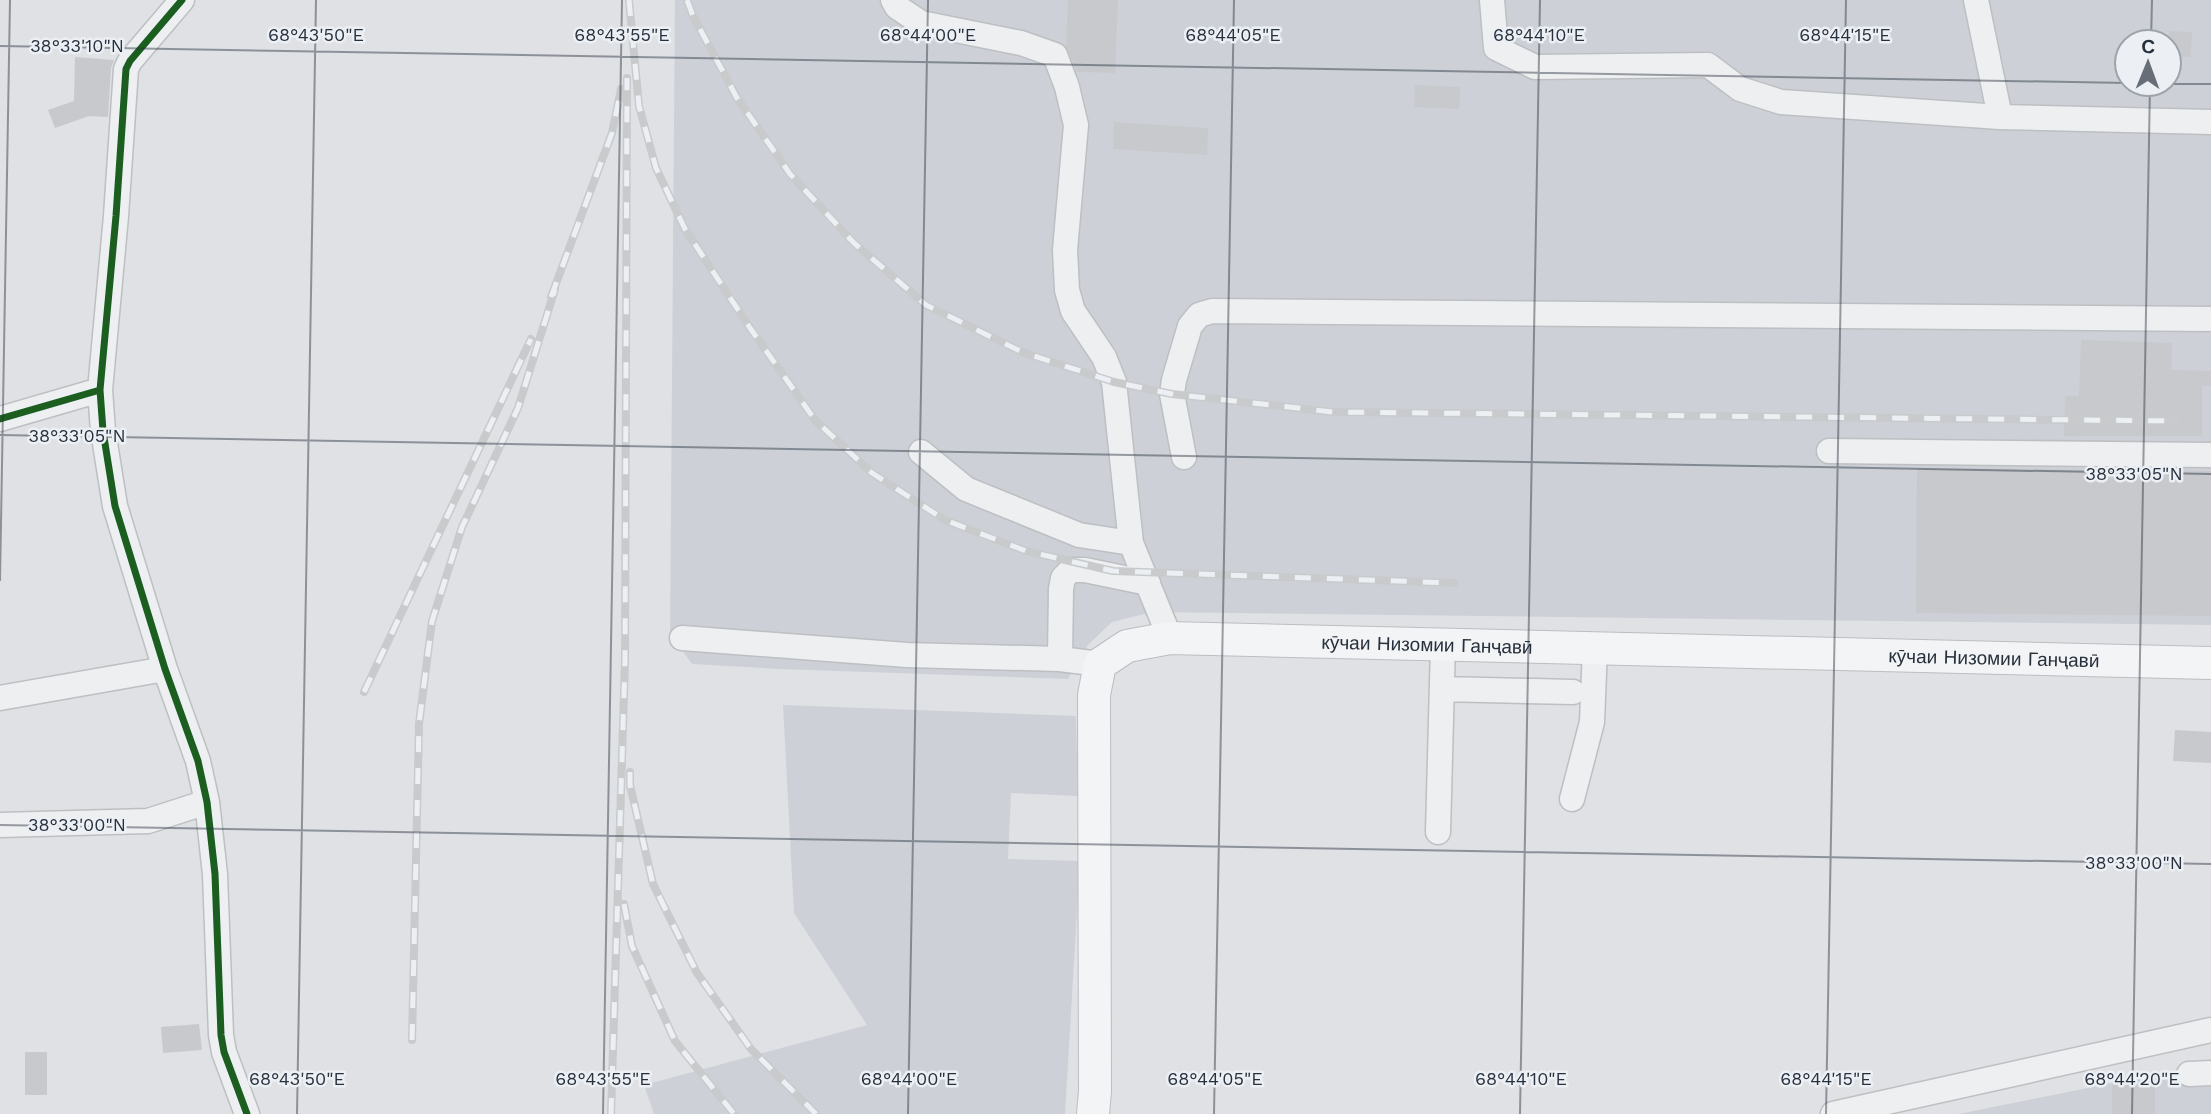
<svg xmlns="http://www.w3.org/2000/svg" width="2211" height="1114" font-family="'Work Sans',sans-serif">
  <rect width="100%" height="100%" fill="#dfe1e4"/>
  <path fill="#cdd1d7" fill-rule="evenodd" d="M 675,0 L 2211,0 L 2211,625 L 1152,612 L 1112,622 L 1088,645 L 1068,679 L 780,669 L 692,664 L 670,634 ZM 2127,42 L 2169,42 L 2169,84 L 2127,84 Z
    M 783,705 L 1076,716 L 1078,796 L 1011,793 L 1008,859 L 1080,861 L 1065,1114 L 654,1114 L 644,1085 L 867,1025 L 794,913 Z
    M 2211,1063 L 2211,1114 L 1959,1114 Z"/>
  <path fill="#c7c9cc" d="M 1068,0 L 1118,0 L 1115,73 L 1077,72 L 1066,46 Z
    M 2169,31 L 2192,32 L 2191,57 L 2169,56 Z
    M 75,57 L 114,60 L 111,68 L 108,117 L 89,116 L 55,128 L 48,110 L 74,101 Z
    M 1415,85 L 1460,87 L 1459,109 L 1414,107 Z
    M 1114,122 L 1208,128 L 1207,155 L 1113,149 Z
    M 2081,340 L 2172,343 L 2171,370 L 2211,371 L 2211,386 L 2202,386 L 2202,436 L 2064,436 L 2065,396 L 2079,396 Z
    M 1917,468 L 2211,471 L 2211,616 L 1916,613 Z
    M 2175,730 L 2211,732 L 2211,763 L 2173,761 Z
    M 199,1024 L 202,1050 L 163,1053 L 161,1027 Z
    M 25,1052 L 47,1052 L 47,1095 L 25,1095 Z
    M 2112,1077 L 2155,1077 L 2155,1114 L 2112,1114 Z"/>
  <g fill="none" stroke-linecap="round" stroke-linejoin="round">
    <g stroke="#bdbfc2" stroke-width="27">
      <path id="minor" d="M 893,0 L 897,7 L 921,23 L 1021,43 L 1055,55 L 1067,87 L 1076,125 L 1065,250 L 1067,290 L 1073,311 L 1104,357 L 1114,382 L 1131,543 L 1170,638
        M 1492,0 L 1496,48 L 1535,67 L 1708,65 L 1740,89 L 1781,102 L 2000,117 L 2211,122
        M 1976,0 L 2000,117
        M 100,390 L 116,216 L 126,69 L 130,61 L 182,0
        M 0,419 L 100,390 L 103,431 L 115,506 L 165,669 L 198,761 L 207,802 L 215,874 L 221,1035 L 224,1052 L 247,1114
        M 1829,451 L 2211,455
        M 921,452 L 966,489 L 1079,535 L 1131,543
        M 1184,457 L 1172,394 L 1174,380 L 1190,326 L 1199,315 L 1212,311 L 2211,319
        M 682,638 L 907,655 L 1060,659 L 1100,664
        M 1060,659 L 1061,589 L 1063,578 L 1071,570 L 1085,570 L 1148,583
        M 1442,689 L 1573,692
        M 0,698 L 165,669
        M 1572,799 L 1592,722 L 1595,648
        M 0,825 L 148,821 L 207,802
        M 1438,832 L 1443,644
        M 2189,1074 L 2211,1073
        M 1833,1114 L 2211,1030"/>
    </g>
    <g stroke="#bbbec2" stroke-width="34">
      <g id="major">
        <path id="s1" d="M 1093,1114 L 1095,1091 L 1094,695 L 1100,664 L 1127,646 L 1170,638 L 2211,663"/>
      </g>
    </g>
    <use href="#minor" stroke="#eeeff1" stroke-width="24"/>
    <use href="#major" stroke="#f3f4f5" stroke-width="32"/>
    <g stroke="#c8cacc" stroke-width="8">
      <path id="rail" d="M 629,0 L 639,106 L 656,168 L 685,229 L 750,328 L 815,420 L 872,473 L 945,520 L 1026,551 L 1113,571 L 1454,583
        M 687,0 L 693,16 L 737,98 L 790,174 L 854,243 L 926,305 L 1022,352 L 1114,382 L 1172,394 L 1333,412 L 2177,421
        M 551,297 L 612,133 L 621,89
        M 364,692 L 531,339
        M 630,772 L 630,785 L 653,884 L 697,973 L 751,1049 L 816,1114
        M 624,904 L 632,946 L 675,1041 L 734,1114
        M 412,1040 L 419,724 L 432,621 L 462,527 L 518,408 L 555,289
        M 611,1114 L 625,661 L 627,78"/>
    </g>
    <use href="#rail" stroke="#ecf0f4" stroke-width="5" stroke-dasharray="16" stroke-linecap="butt"/>
    <g stroke="#ecf0f4" stroke-width="11">
      <path id="cycleway" d="M 100,390 L 116,216 L 126,69 L 130,61 L 182,0
        M 0,419 L 100,390 L 103,431 L 115,506 L 165,669 L 198,761 L 207,802 L 215,874 L 221,1035 L 224,1052 L 247,1114"/>
    </g>
    <use href="#cycleway" stroke="#1b5e20" stroke-width="7"/>
  </g>
  <path fill="none" stroke="#27303d" stroke-width="2" stroke-opacity="0.45" d="M 2151,42 L 2152,0M 0,46 L 2127,83M 2169,84 L 2211,84M 0,435 L 2211,474M 0,581 L 10,0M 0,825 L 2211,864M 297,1114 L 316,0M 603,1114 L 622,0M 908,1114 L 928,0M 1214,1114 L 1234,0M 1520,1114 L 1540,0M 1826,1114 L 1846,0M 2132,1114 L 2150,84"/>
  <g text-anchor="middle" stroke-width="5" stroke-linejoin="round" paint-order="stroke">
    <g font-size="19" fill="#27303d" stroke="#ecf0f4">
      <text dy="7" stroke="none"><textPath href="#s1" startOffset="784">кӯчаи Низомии Ганҷавӣ</textPath></text>
      <text dy="7" stroke="none"><textPath href="#s1" startOffset="1351">кӯчаи Низомии Ганҷавӣ</textPath></text>
    </g>
  </g>
  <g font-size="18" text-anchor="middle" fill="#27303d" stroke="#ecf0f4" stroke-width="5" stroke-linejoin="round" paint-order="stroke">
    <text x="316" y="41">68°43'50"E</text>
    <text x="622" y="41">68°43'55"E</text>
    <text x="928" y="41">68°44'00"E</text>
    <text x="1233" y="41">68°44'05"E</text>
    <text x="1539" y="41">68°44'10"E</text>
    <text x="1845" y="41">68°44'15"E</text>
    <text x="77" y="52">38°33'10"N</text>
    <text x="77" y="442">38°33'05"N</text>
    <text x="2134" y="480">38°33'05"N</text>
    <text x="77" y="831">38°33'00"N</text>
    <text x="2134" y="869">38°33'00"N</text>
    <text x="297" y="1085">68°43'50"E</text>
    <text x="603" y="1085">68°43'55"E</text>
    <text x="909" y="1085">68°44'00"E</text>
    <text x="1215" y="1085">68°44'05"E</text>
    <text x="1521" y="1085">68°44'10"E</text>
    <text x="1826" y="1085">68°44'15"E</text>
    <text x="2132" y="1085">68°44'20"E</text>
  </g>
  <g transform="translate(2148 63) rotate(1)"><circle r="33" fill="#ecf0f4" stroke="#9da3ab" stroke-width="2"/>
  <path d="M0-5L12 26L0 18L-12 26Z" fill="#676e77"/>
  <text y="-10" font-size="19" font-weight="bold" text-anchor="middle" fill="#27303d">С</text>
  </g>
</svg>
